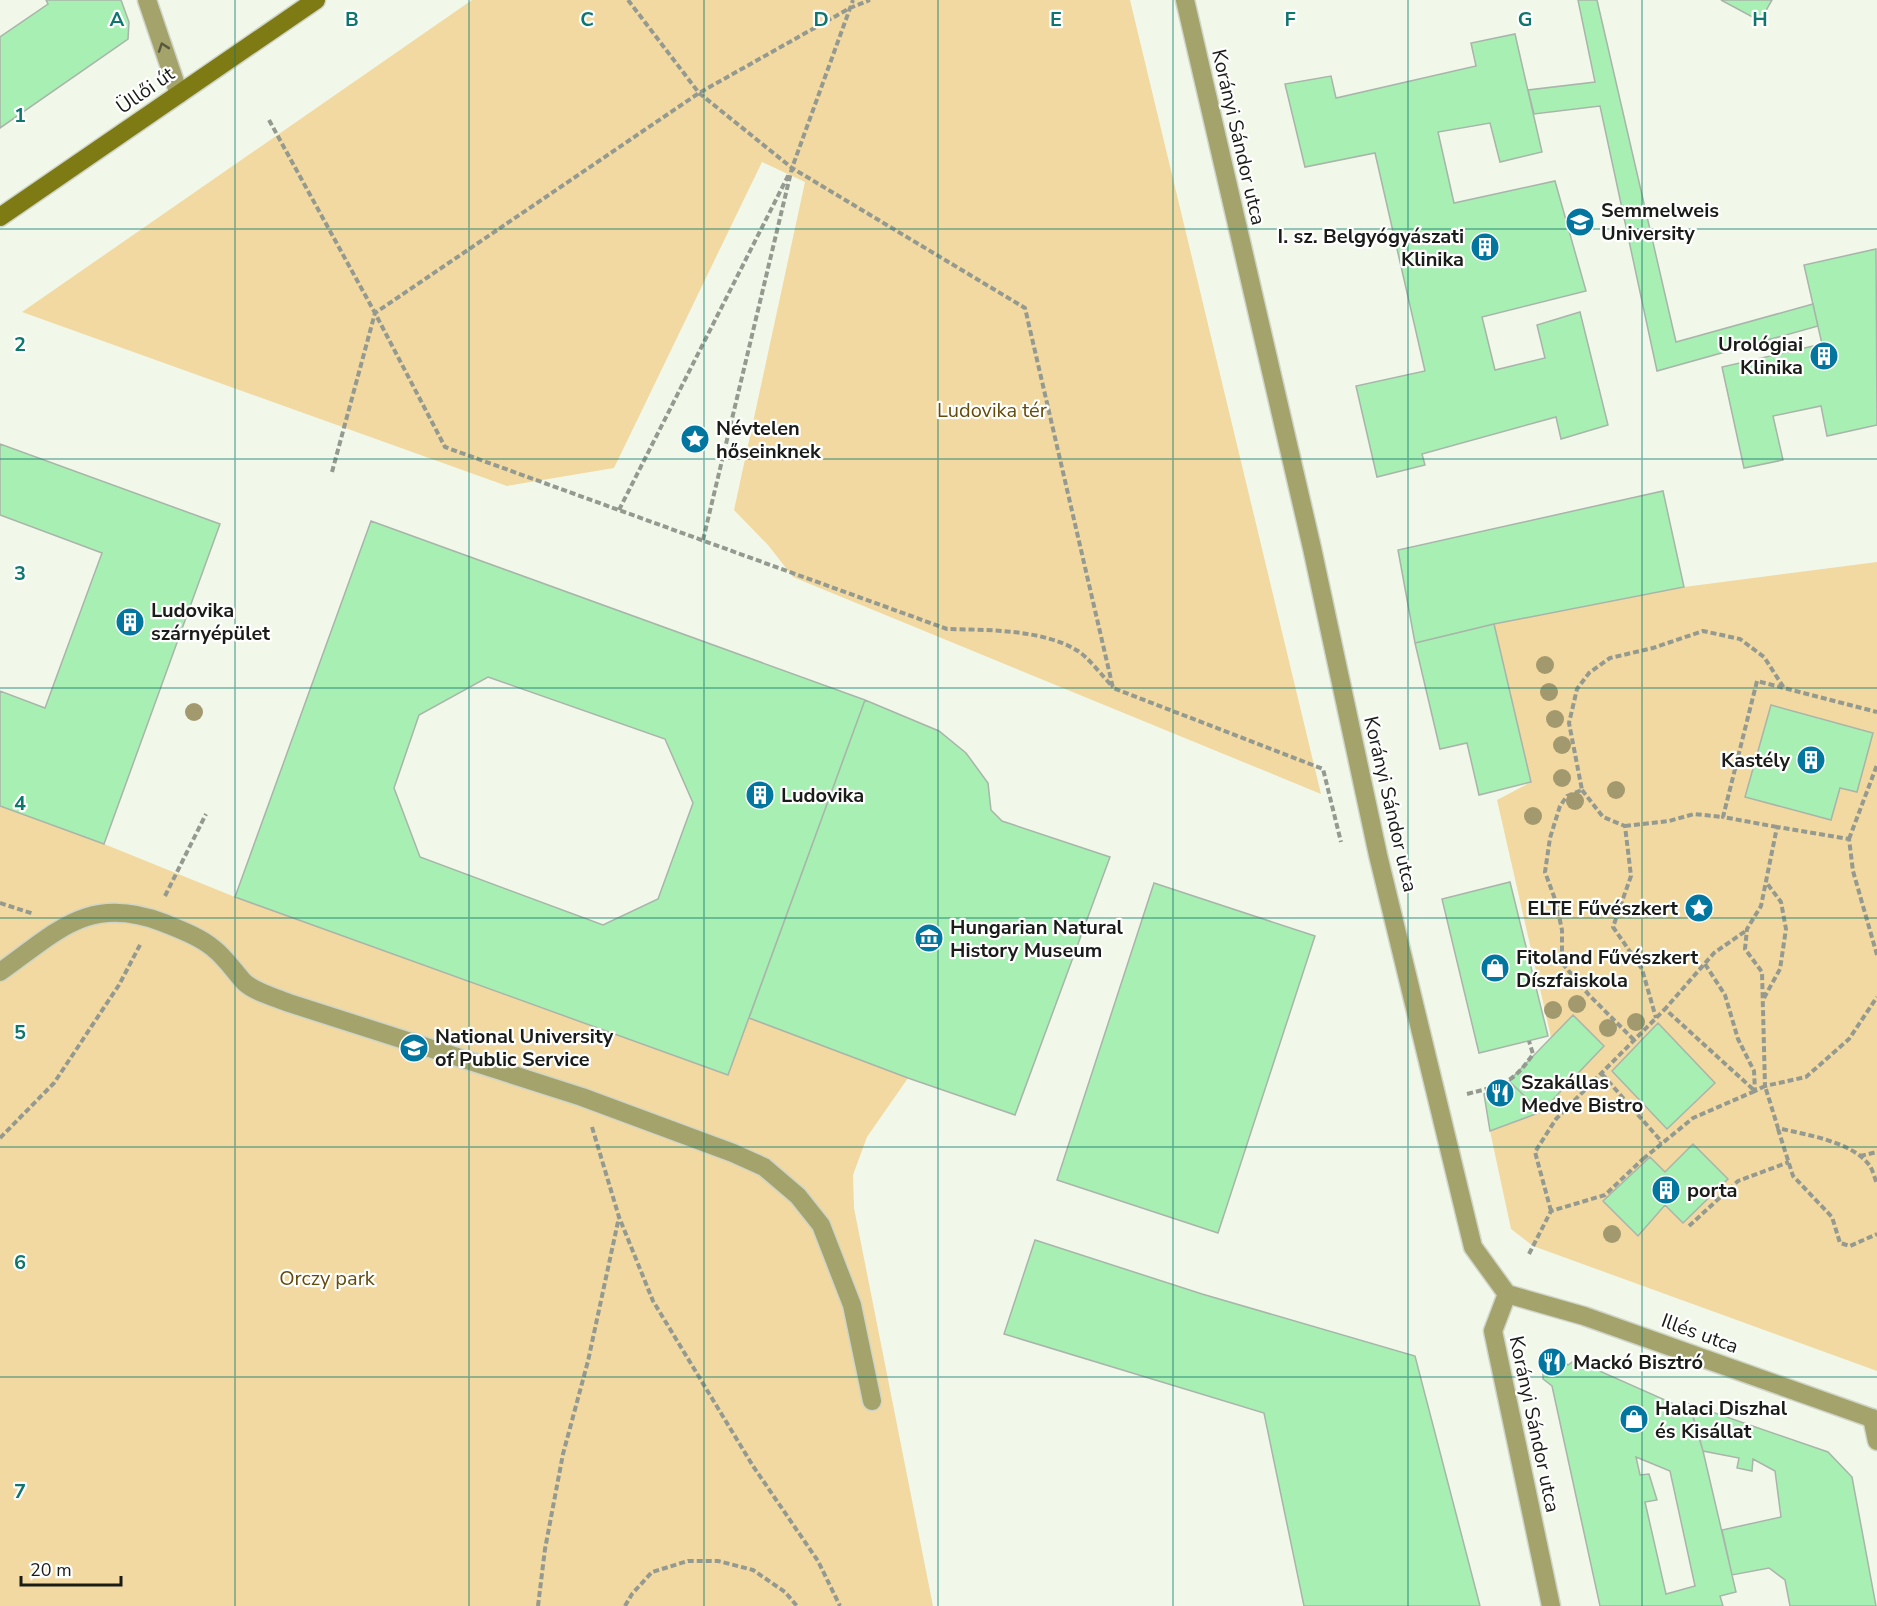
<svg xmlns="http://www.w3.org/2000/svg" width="1877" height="1606" font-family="'Nunito Sans',sans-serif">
  <rect width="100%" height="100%" fill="#f1f8ea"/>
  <path fill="#f2d9a1" d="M 472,0 L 1130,0 L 1321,794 L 793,577 L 768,545 L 734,510 L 805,182 L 762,162 L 614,468 L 507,486 L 22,312 Z
    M 1877,562 L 1877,1371 L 1533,1246 L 1511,1229 L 1490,1131 L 1541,1112 L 1573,1016 L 1551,1037 L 1497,800 L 1531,782 L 1494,624 L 1684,587 Z
    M 0,806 L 104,844 L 235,897 L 728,1075 L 749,1018 L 908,1078 L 867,1137 L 853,1175 L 854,1208 L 933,1606 L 0,1606 Z"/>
  <path fill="#a7efb2" stroke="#a9b4aa" stroke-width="1.5" fill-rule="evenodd" d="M 46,0 L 121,0 L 129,22 L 128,39 L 0,128 L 0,37 L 48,4 Z
    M 1578,0 L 1597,0 L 1676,342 L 1813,304 L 1818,326 L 1657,371 L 1600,106 L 1534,114 L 1528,90 L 1595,82 Z
    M 1721,0 L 1772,0 L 1760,21 Z
    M 1515,34 L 1542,152 L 1500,162 L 1490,123 L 1438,132 L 1454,203 L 1555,181 L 1586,291 L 1482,317 L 1495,370 L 1545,358 L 1537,325 L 1580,312 L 1608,425 L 1561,439 L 1556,417 L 1422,454 L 1425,465 L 1377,477 L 1356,386 L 1425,371 L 1375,153 L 1305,167 L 1285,84 L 1331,76 L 1336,98 L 1476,66 L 1471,43 Z
    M 1876,249 L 1877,425 L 1827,436 L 1821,406 L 1773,416 L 1783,460 L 1744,468 L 1722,367 L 1822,344 L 1804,265 Z
    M 0,444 L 220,524 L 104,844 L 0,806 L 0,691 L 45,708 L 102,553 L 0,515 Z
    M 1663,491 L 1684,587 L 1494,624 L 1415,643 L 1398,550 Z
    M 371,521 L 865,700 L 728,1075 L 235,897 ZM 488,677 L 665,739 L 693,803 L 658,899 L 603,925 L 420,857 L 394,788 L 419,715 Z
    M 1494,624 L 1531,782 L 1479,795 L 1467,743 L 1440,749 L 1415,643 Z
    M 865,700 L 939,731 L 966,753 L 988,783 L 991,810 L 1002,821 L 1110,857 L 1015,1115 L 908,1078 L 749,1018 Z
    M 1771,705 L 1873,733 L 1857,792 L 1840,788 L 1831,820 L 1745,797 Z
    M 1510,882 L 1548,1036 L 1479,1053 L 1442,899 Z
    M 1154,883 L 1315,936 L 1218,1233 L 1057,1180 Z
    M 1573,1015 L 1604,1046 L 1541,1112 L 1509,1081 Z
    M 1658,1023 L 1715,1083 L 1667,1129 L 1612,1071 Z
    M 1509,1081 L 1541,1112 L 1490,1131 L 1484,1094 L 1504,1086 Z
    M 1693,1144 L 1728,1179 L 1683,1223 L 1665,1205 L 1638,1236 L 1603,1201 L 1650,1157 L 1665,1172 Z
    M 1035,1240 L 1202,1294 L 1415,1356 L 1480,1606 L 1304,1606 L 1264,1413 L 1004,1334 Z
    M 1562,1360 L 1568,1365 L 1575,1360 L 1692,1412 L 1703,1451 L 1736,1592 L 1720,1596 L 1723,1606 L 1600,1606 L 1552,1386 L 1543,1379 L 1543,1369 ZM 1636,1457 L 1670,1471 L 1695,1586 L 1666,1594 L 1645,1502 L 1657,1500 L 1649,1474 L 1640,1475 Z
    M 1689,1404 L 1828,1452 L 1852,1477 L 1876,1606 L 1790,1606 L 1785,1580 L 1769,1568 L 1732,1575 L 1722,1530 L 1781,1517 L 1775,1471 L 1753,1459 L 1752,1471 L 1737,1468 L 1739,1458 L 1703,1451 Z"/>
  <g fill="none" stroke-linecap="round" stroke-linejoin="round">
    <g stroke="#cfd5c8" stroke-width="21">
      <path id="street" d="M 147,0 L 179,94
        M 1185,0 L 1312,548 L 1378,855 L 1473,1247 L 1507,1294
        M 0,972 C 58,931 89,894 164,923 C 181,930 200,937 213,948 C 225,957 234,971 244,982 C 256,993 275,997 289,1003 L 582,1097 L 733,1153 L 764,1167 L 798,1196 L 821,1225 L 852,1305 L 872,1401
        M 1507,1294 L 1584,1316 L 1877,1420
        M 1507,1294 L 1493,1331 L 1551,1606
        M 1872,1418 L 1877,1441"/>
    </g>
    <g stroke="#cfd5c8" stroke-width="21">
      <path id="secondary" d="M 0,217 L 316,0"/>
    </g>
    <path stroke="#959a90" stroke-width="4" stroke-dasharray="6 3" stroke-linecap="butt" d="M 628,0 L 699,93 L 792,168 L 1025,308 L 1113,688 L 1323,769 L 1341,842
      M 269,120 L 375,313 L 445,447 L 947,629 C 986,630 1043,629 1078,651 C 1089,658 1103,677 1113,687
      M 332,472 L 375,313 L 699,93 L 850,8 L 870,0
      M 619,510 L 789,174
      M 703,540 L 792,168 L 853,0
      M 1582,790 L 1603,817 L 1625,826 L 1631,876 L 1613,927 L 1642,969 L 1656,1018
      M 1625,826 L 1669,821 L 1694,814 L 1723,817
      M 1777,827 L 1723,817 L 1757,681 L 1877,712
      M 1849,839 L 1877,765
      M 165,896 L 206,814
      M 0,903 L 34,914
      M 1877,955 L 1853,871 L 1849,839 L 1777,827 L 1761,906 L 1747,929 L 1745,949 L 1762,972 L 1765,1086 L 1806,1077 L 1849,1039 L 1877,997
      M 1705,964 L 1725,995 L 1738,1039 L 1754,1071 L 1755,1091 L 1765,1086 L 1778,1128 C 1806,1135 1852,1141 1870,1166 C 1873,1171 1875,1179 1877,1184
      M 1764,998 L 1780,969 L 1786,929 L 1781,902 L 1766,882
      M 1634,1040 L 1589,995 L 1562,963 L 1562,930 L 1556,902 L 1545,872 L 1550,838 L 1560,806 L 1567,796 L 1582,790 L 1569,723 L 1577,689 L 1589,673 L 1610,658 L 1653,648 L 1703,631 L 1740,639 L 1764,657 L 1784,688
      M 1602,1074 L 1661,1141 L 1660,1143
      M 1467,1094 C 1501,1085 1512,1085 1533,1054 L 1529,1041
      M 592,1127 L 619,1217 L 653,1301 L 753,1466 L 818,1561 L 840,1606
      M 1778,1129 L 1793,1176 L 1832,1217 L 1840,1243 L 1850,1246 L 1877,1234
      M 0,1138 L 54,1083 L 119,985 L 141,943
      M 1860,1156 L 1877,1152
      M 1643,1159 L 1693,1118 L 1755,1091 L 1665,1009 L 1714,953 L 1747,930
      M 1551,1211 L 1535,1152 L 1556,1119 L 1665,1009
      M 1689,1226 L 1738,1181 L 1789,1162
      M 1529,1254 L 1551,1211 L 1605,1195 L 1643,1159
      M 538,1606 L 545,1549 L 563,1454 L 588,1361 L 619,1217
      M 625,1606 L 632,1594 L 652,1572 L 688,1561 L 718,1561 L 753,1570 L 785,1592 L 797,1606"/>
    <use href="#street" stroke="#a4a36b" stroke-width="18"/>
    <use href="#secondary" stroke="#7f7b14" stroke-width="18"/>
  </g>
  <g fill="#a3996e">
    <circle cx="1545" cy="665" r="9"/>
    <circle cx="1549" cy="692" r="9"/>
    <circle cx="194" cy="712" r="9"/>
    <circle cx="1555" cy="719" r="9"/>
    <circle cx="1562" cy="745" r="9"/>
    <circle cx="1562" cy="778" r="9"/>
    <circle cx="1616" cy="790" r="9"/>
    <circle cx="1575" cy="801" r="9"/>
    <circle cx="1533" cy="816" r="9"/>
    <circle cx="1577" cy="1004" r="9"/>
    <circle cx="1553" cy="1010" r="9"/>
    <circle cx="1636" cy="1022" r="9"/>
    <circle cx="1608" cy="1028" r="9"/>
    <circle cx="1612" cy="1234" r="9"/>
  </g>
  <defs><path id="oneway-chevron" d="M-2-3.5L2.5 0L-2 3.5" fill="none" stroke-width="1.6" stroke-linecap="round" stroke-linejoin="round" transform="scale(1.5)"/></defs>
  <use stroke="#58593d" href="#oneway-chevron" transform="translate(163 47) rotate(-109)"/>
  <path fill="none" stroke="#0f766e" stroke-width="1.5" stroke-opacity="0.55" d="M 235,0 L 235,1606M 469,0 L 469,1606M 704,0 L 704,1606M 938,0 L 938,1606M 1173,0 L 1173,1606M 1408,0 L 1408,1606M 1642,0 L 1642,1606M 0,229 L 1877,229M 0,459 L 1877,459M 0,688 L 1877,688M 0,918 L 1877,918M 0,1147 L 1877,1147M 0,1377 L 1877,1377"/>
  <defs>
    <g id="university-disc" transform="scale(1.5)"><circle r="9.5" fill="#02769f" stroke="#fff"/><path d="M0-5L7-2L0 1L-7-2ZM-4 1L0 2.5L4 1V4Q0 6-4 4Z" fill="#fff"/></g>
    <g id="building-disc" transform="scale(1.5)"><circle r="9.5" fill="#02769f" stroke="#fff"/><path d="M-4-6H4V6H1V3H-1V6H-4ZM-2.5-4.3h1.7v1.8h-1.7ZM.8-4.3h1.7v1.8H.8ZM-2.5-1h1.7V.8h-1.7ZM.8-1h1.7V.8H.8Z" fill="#fff"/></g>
    <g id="sight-disc" transform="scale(1.5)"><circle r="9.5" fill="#02769f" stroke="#fff"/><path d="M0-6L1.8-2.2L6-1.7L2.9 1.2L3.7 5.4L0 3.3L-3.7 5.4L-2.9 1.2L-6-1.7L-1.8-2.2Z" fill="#fff"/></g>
    <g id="museum-disc" transform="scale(1.5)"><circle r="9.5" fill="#02769f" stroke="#fff"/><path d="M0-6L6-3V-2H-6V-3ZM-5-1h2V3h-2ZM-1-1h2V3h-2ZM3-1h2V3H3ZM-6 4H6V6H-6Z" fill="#fff"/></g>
    <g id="shop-disc" transform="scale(1.5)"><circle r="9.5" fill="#02769f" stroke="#fff"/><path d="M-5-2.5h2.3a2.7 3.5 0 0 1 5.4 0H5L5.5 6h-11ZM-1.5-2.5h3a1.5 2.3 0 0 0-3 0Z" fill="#fff"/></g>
    <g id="restaurant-disc" transform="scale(1.5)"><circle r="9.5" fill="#02769f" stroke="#fff"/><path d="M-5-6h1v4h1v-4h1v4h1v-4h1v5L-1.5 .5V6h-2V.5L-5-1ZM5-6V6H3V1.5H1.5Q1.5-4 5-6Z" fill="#fff"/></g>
  </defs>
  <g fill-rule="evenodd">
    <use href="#university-disc" x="1580" y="222"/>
    <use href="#building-disc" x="1485" y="247"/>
    <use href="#building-disc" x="1824" y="356"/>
    <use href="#sight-disc" x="695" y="439"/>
    <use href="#building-disc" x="130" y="622"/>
    <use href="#building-disc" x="1811" y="760"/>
    <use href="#building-disc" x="760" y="795"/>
    <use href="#sight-disc" x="1699" y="908"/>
    <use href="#museum-disc" x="929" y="938"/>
    <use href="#shop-disc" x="1495" y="968"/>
    <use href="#university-disc" x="414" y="1048"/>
    <use href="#restaurant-disc" x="1500" y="1093"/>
    <use href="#building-disc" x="1666" y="1190"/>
    <use href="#restaurant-disc" x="1552" y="1362"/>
    <use href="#shop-disc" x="1634" y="1419"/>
  </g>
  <g text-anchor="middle" stroke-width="4.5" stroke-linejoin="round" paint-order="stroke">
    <g font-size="20" fill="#1a1c18" stroke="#fff">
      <text transform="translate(145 90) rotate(-35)" y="7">Üllői út</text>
      <text transform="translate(1239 137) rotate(77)" y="7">Korányi Sándor utca</text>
      <text transform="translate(1391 804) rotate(77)" y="7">Korányi Sándor utca</text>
      <text transform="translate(1700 1333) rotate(20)" y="7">Illés utca</text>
      <text transform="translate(1535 1424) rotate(78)" y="7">Korányi Sándor utca</text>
    </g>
    <g font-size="20" font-weight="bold" fill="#1a1c18" stroke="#fff" text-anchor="start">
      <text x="1601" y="217">Semmelweis<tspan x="1601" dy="23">University</tspan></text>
      <text x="1464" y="243" text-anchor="end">I. sz. Belgyógyászati<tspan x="1464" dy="23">Klinika</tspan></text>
      <text x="1803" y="351" text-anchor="end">Urológiai<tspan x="1803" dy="23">Klinika</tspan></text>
      <text x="716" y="435">Névtelen<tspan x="716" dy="23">hőseinknek</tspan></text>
      <text x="151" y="617">Ludovika<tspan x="151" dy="23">szárnyépület</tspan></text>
      <text x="1790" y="767" text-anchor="end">Kastély</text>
      <text x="781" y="802">Ludovika</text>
      <text x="1678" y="915" text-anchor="end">ELTE Fűvészkert</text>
      <text x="950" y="934">Hungarian Natural<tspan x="950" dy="23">History Museum</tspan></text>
      <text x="1516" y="964">Fitoland Fűvészkert<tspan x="1516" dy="23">Díszfaiskola</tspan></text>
      <text x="435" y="1043">National University<tspan x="435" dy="23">of Public Service</tspan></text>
      <text x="1521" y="1089">Szakállas<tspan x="1521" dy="23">Medve Bistro</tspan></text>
      <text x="1687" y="1197">porta</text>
      <text x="1573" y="1369">Mackó Bisztró</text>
      <text x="1655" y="1415">Halaci Diszhal<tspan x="1655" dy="23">és Kisállat</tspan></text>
    </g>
    <g font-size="20" fill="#644b09" stroke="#fff">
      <text x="992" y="417">Ludovika tér</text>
      <text x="327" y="1285">Orczy park</text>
    </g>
  </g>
  <g font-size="20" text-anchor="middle" font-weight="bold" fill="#0f766e" stroke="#fff" stroke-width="4.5" stroke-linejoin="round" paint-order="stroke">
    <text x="117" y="26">A</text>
    <text x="352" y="26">B</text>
    <text x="587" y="26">C</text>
    <text x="821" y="26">D</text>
    <text x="1056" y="26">E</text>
    <text x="1290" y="26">F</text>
    <text x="1525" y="26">G</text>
    <text x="1760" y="26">H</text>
    <text x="20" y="122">1</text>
    <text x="20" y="351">2</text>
    <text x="20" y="580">3</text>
    <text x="20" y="810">4</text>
    <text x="20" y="1039">5</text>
    <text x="20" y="1269">6</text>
    <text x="20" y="1498">7</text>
  </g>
  <path d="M21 1576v9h100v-9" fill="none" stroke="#1a1c18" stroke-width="3"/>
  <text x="30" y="1576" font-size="18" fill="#1a1c18" stroke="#ffffff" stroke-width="4.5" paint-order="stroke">20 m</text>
</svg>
